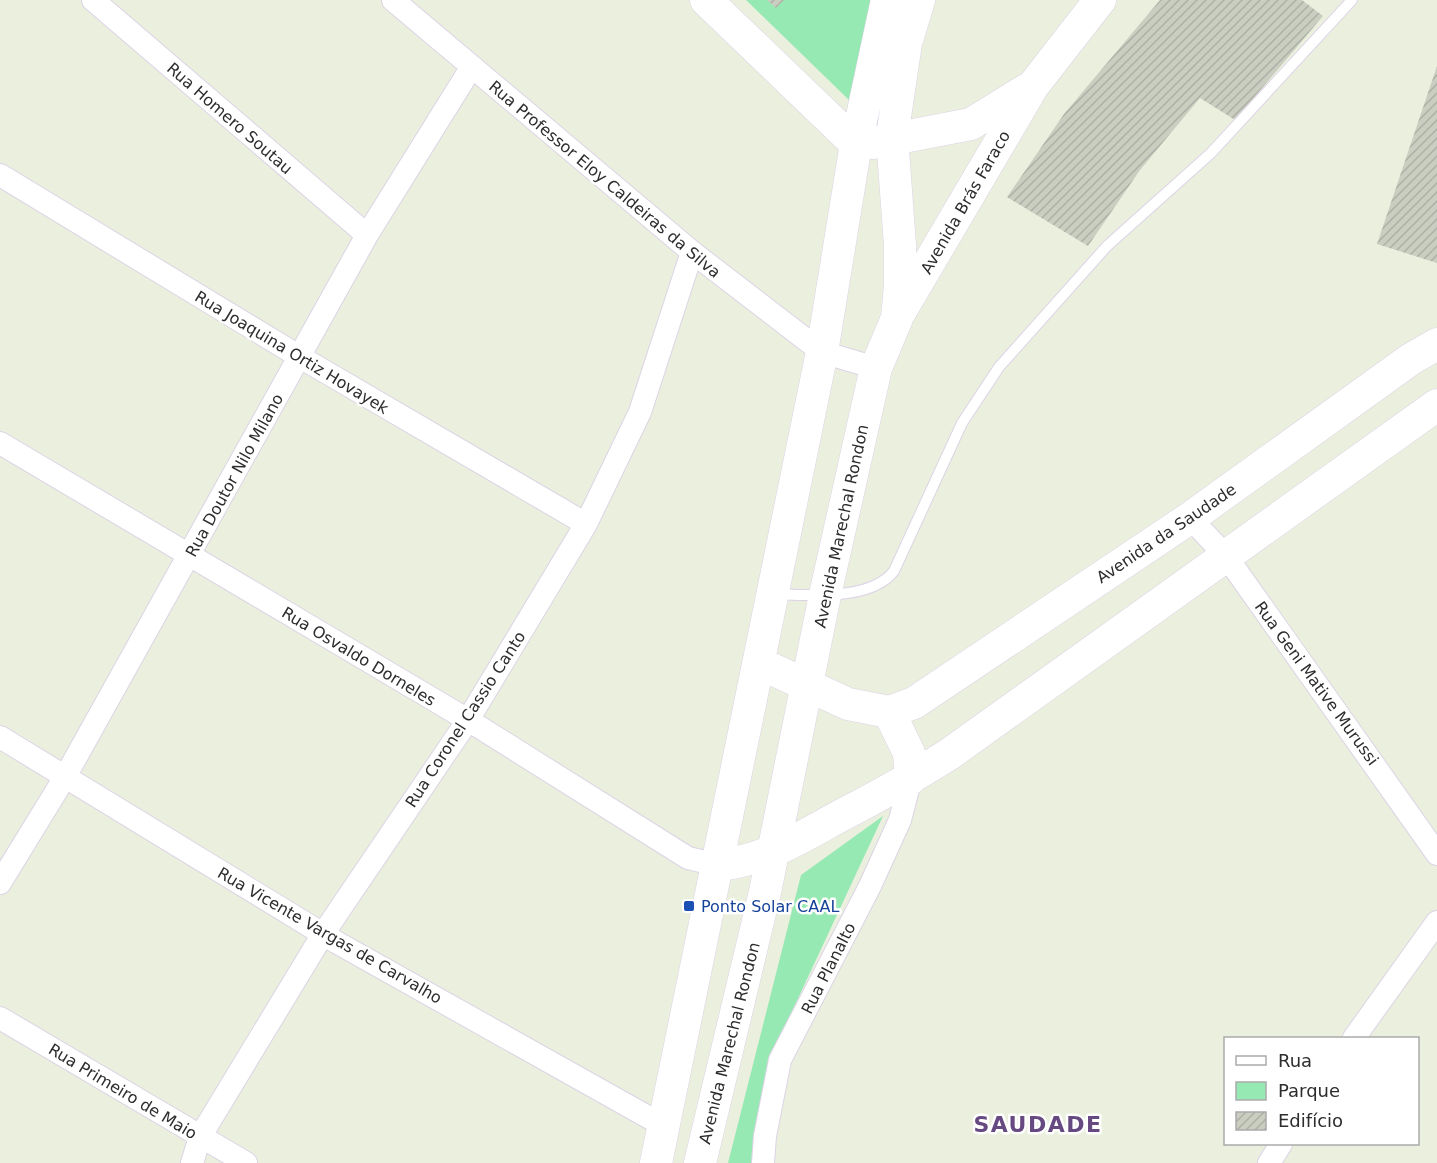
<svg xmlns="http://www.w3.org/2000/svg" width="1437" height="1163" font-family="'DejaVu Sans',sans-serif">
  <defs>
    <pattern id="building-hatch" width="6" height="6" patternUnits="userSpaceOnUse" patternTransform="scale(1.5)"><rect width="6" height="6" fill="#c9cec0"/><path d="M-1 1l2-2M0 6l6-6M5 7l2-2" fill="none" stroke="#adb1a5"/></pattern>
  </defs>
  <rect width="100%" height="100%" fill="#ebefde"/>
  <path fill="#97e9b4" d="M 746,0 L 874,0 L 849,100 Z
    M 883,816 L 768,1063 L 755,1163 L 728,1163 L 801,875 Z"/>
  <path fill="url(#building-hatch)" d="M 767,0 L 784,0 L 776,8 Z
    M 1160,0 L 1302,0 L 1323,16 L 1235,120 L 1200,98 L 1140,170 L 1088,246 L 1007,197 L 1064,114 Z
    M 1437,66 L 1437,263 L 1377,244 Z"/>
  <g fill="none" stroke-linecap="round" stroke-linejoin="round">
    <g stroke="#ddd3e6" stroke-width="12">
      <path id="lane" d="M 774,594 C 809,595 871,601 894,571 L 962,423 L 999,367 L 1107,246 L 1211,153 L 1352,0"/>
    </g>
    <g stroke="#ddd3e6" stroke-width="24">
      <path id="street" d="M 93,0 L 367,235
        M 393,0 L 692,252 L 822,352 L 876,368
        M 0,175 L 300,357 L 586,524
        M 0,443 L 468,720 L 688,858 L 718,865
        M 1190,518 L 1226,556 L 1437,854
        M 0,737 L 336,942 L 664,1126
        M 0,883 L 65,777 L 367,235 L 471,68
        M 0,1018 L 246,1163
        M 1354,1038 L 1437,922
        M 192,1163 L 200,1137 L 323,934 L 468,720 L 586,524 L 640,412 L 692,252
        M 763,1163 L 765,1136 L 780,1060 L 870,886 L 900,820 L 911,778
        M 1269,1163 L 1281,1144"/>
    </g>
    <g stroke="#ddd3e6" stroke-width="33">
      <path id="secondary" d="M 706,0 L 856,144
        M 872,143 L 971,124 L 1026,90
        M 900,312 L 1033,86 L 1100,0
        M 759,663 L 848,704 L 889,712 L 914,703 L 1190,518 L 1411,359 L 1437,344
        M 889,712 L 909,753 L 911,778
        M 718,865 C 764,861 800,838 840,816 C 877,797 913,777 948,755 L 1437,405
        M 656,1163 L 822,352 L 856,144 L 887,0
        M 700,1163 L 765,892 L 825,595 L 876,368 L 897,318 L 900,285 L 900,245 L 892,137 L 906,43 L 919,0"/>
    </g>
    <use href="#lane" stroke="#fff" stroke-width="10"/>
    <use href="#street" stroke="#fff" stroke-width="22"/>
    <use href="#secondary" stroke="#fff" stroke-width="32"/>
  </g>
  <rect fill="#1a4fb4" stroke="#fff" stroke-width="2" x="683" y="900" width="12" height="12" rx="3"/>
  <g text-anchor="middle" stroke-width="5" stroke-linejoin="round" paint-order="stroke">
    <g font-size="16" fill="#2d2d2d" stroke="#fff">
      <text transform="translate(230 118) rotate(41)" y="6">Rua Homero Soutau</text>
      <text transform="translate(605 179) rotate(40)" y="6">Rua Professor Eloy Caldeiras da Silva</text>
      <text transform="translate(965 202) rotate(-60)" y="6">Avenida Brás Faraco</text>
      <text transform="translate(292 352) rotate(31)" y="6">Rua Joaquina Ortiz Hovayek</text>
      <text transform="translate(234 475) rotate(-61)" y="6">Rua Doutor Nilo Milano</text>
      <text transform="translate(841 526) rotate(-78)" y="6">Avenida Marechal Rondon</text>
      <text transform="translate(1166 533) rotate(-34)" y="6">Avenida da Saudade</text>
      <text transform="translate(359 656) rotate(31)" y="6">Rua Osvaldo Dorneles</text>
      <text transform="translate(1317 683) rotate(54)" y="6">Rua Geni Mative Murussi</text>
      <text transform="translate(465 719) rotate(-57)" y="6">Rua Coronel Cassio Canto</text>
      <text transform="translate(330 935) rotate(30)" y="6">Rua Vicente Vargas de Carvalho</text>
      <text transform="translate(828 968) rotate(-63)" y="6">Rua Planalto</text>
      <text transform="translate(729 1043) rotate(-76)" y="6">Avenida Marechal Rondon</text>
      <text transform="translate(123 1091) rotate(31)" y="6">Rua Primeiro de Maio</text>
    </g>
    <g font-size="16" fill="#164399" stroke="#fff" text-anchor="start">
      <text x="701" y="912">Ponto Solar CAAL</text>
    </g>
    <g font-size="22" font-weight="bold" letter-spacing="1.5" fill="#664981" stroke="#fff">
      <text x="1038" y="1132">SAUDADE</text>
    </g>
  </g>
  <rect x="1224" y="1037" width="195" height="108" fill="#ffffff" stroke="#ababab" stroke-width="1.5"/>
  <rect x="1236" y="1056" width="30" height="9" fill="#ffffff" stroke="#ababab" stroke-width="1.5"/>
  <text x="1278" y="1067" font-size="18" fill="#2d2d2d">Rua</text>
  <rect x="1236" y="1082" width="30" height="18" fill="#97e9b4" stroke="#ababab" stroke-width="1.5"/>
  <text x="1278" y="1097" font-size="18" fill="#2d2d2d">Parque</text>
  <rect x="1236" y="1112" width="30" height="18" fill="url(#building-hatch)" stroke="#ababab" stroke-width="1.5"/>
  <text x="1278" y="1127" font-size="18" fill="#2d2d2d">Edifício</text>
</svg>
